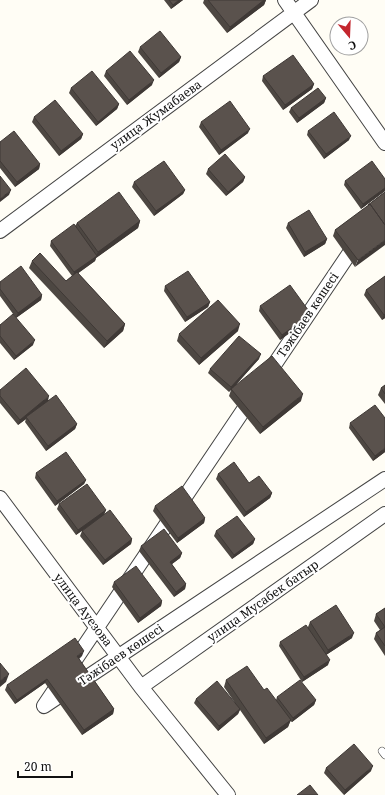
<svg xmlns="http://www.w3.org/2000/svg" width="385" height="795" font-family="'Noto Serif',serif">
  <rect width="100%" height="100%" fill="#fffdf5"/>
  <g fill="none" stroke-linecap="round" stroke-linejoin="round">
    <g stroke="#444" stroke-width="8">
      <path id="service" d="M 382,751 L 385,755"/>
    </g>
    <g stroke="#444" stroke-width="16">
      <path id="minor" d="M 285,0 L 385,143
        M 0,231 L 311,0
        M 266,377 L 357,242
        M 253,396 L 44,706 L 385,479
        M 0,498 L 141,687 L 228,795
        M 141,687 L 385,514"/>
    </g>
    <use href="#service" stroke="#fff" stroke-width="7"/>
    <use href="#minor" stroke="#fff" stroke-width="14"/>
  </g>
  <path fill="#4d4742" d="M 164,0 L 183,0 L 171,9 Z
    M 204,0 L 266,0 L 264,5 L 227,33 L 203,3 Z
    M 140,47 L 181,57 L 179,62 L 159,78 L 138,52 Z
    M 106,71 L 152,85 L 127,105 L 104,76 Z
    M 263,76 L 314,84 L 312,89 L 283,110 L 262,81 Z
    M 71,88 L 119,104 L 117,109 L 96,126 L 69,93 Z
    M 326,98 L 324,103 L 297,123 L 289,112 L 291,108 Z
    M 34,117 L 83,134 L 81,139 L 59,156 L 32,122 Z
    M 201,122 L 248,133 L 219,155 L 199,127 Z
    M 308,131 L 349,140 L 324,159 L 307,135 Z
    M 0,142 L 40,164 L 39,169 L 15,187 L 0,168 Z
    M 208,169 L 245,177 L 243,182 L 226,196 L 206,174 Z
    M 385,179 L 385,191 L 361,209 L 344,185 L 345,181 Z
    M 134,182 L 185,190 L 183,194 L 154,216 L 132,187 Z
    M 385,192 L 355,267 L 333,236 L 335,230 L 368,206 L 368,205 Z
    M 140,221 L 138,228 L 96,258 L 95,261 L 78,273 L 125,324 L 123,331 L 104,348 L 29,268 L 32,261 L 66,281 L 72,276 L 50,246 L 51,241 L 75,226 L 77,223 Z
    M 288,223 L 327,239 L 325,244 L 304,257 L 286,228 Z
    M 385,276 L 385,318 L 382,320 L 364,295 L 366,290 Z
    M 0,282 L 42,295 L 41,300 L 16,318 L 33,345 L 14,360 L 0,343 L 0,325 L 16,318 L 0,296 Z
    M 165,286 L 210,302 L 208,307 L 185,322 L 164,291 Z
    M 260,306 L 311,314 L 309,319 L 280,340 L 259,311 Z
    M 238,331 L 199,365 L 177,341 L 179,334 Z
    M 259,359 L 234,387 L 301,401 L 260,434 L 229,396 L 231,390 L 229,392 L 208,373 L 210,369 Z
    M 385,385 L 385,404 L 378,395 L 381,388 Z
    M 0,390 L 48,401 L 77,424 L 75,429 L 46,451 L 25,422 L 26,419 L 18,425 L 0,403 Z
    M 350,423 L 385,452 L 373,461 L 349,428 Z
    M 36,473 L 86,480 L 84,484 L 55,506 L 35,478 Z
    M 218,474 L 249,483 L 272,493 L 270,498 L 244,517 L 216,479 Z
    M 59,504 L 106,510 L 104,514 L 132,539 L 131,544 L 103,565 L 80,536 L 82,531 L 97,520 L 76,535 L 57,509 Z
    M 155,506 L 205,518 L 204,523 L 177,543 L 153,511 Z
    M 216,531 L 255,539 L 253,544 L 232,559 L 214,536 Z
    M 141,546 L 182,553 L 180,558 L 172,564 L 186,584 L 185,589 L 174,597 L 139,551 Z
    M 114,582 L 162,601 L 161,606 L 138,623 L 112,587 Z
    M 385,608 L 385,656 L 374,639 L 376,633 L 380,630 L 374,621 L 376,614 Z
    M 310,622 L 352,638 L 326,655 L 328,665 L 302,682 L 279,646 L 280,642 L 308,627 Z
    M 82,656 L 79,659 L 114,709 L 113,714 L 82,735 L 45,683 L 15,704 L 5,690 L 7,685 Z
    M 226,680 L 264,690 L 276,700 L 277,697 L 316,700 L 314,705 L 292,722 L 290,721 L 288,727 L 264,744 L 240,710 L 238,714 L 218,731 L 194,703 L 196,699 L 235,703 L 224,687 Z
    M 326,768 L 371,771 L 344,795 L 324,773 Z"/>
  <path fill="#3f3936" d="M 179,0 L 183,0 L 171,9 L 173,5 Z
    M 264,0 L 266,0 L 264,5 L 227,33 L 230,27 Z
    M 181,57 L 179,62 L 159,78 L 161,73 Z
    M 154,80 L 152,85 L 127,105 L 129,100 Z
    M 314,84 L 312,89 L 283,110 L 285,105 Z
    M 326,98 L 324,103 L 297,123 L 299,118 Z
    M 119,104 L 117,109 L 96,126 L 98,122 Z
    M 250,129 L 248,133 L 219,155 L 221,150 Z
    M 83,134 L 81,139 L 59,156 L 61,151 Z
    M 351,136 L 349,140 L 324,159 L 326,154 Z
    M 40,164 L 39,169 L 15,187 L 17,182 Z
    M 245,177 L 243,182 L 226,196 L 228,192 Z
    M 385,188 L 385,191 L 361,209 L 363,204 Z
    M 11,190 L 9,195 L 0,202 L 0,199 Z
    M 185,190 L 183,194 L 154,216 L 156,211 Z
    M 140,221 L 138,228 L 96,258 L 95,261 L 73,277 L 74,272 L 96,256 L 98,252 Z
    M 327,239 L 325,244 L 304,257 L 305,252 Z
    M 385,240 L 385,245 L 355,267 L 358,260 Z
    M 42,295 L 41,300 L 16,318 L 18,313 Z
    M 210,302 L 208,307 L 185,322 L 187,317 Z
    M 311,314 L 309,319 L 280,340 L 282,335 Z
    M 385,314 L 385,318 L 382,320 L 384,315 Z
    M 125,324 L 123,331 L 104,348 L 107,341 Z
    M 240,324 L 238,331 L 199,365 L 201,358 Z
    M 35,340 L 33,345 L 14,360 L 16,356 Z
    M 261,354 L 259,359 L 232,389 L 231,389 L 229,392 L 231,387 Z
    M 303,394 L 301,401 L 260,434 L 263,427 Z
    M 49,396 L 48,401 L 26,417 L 26,419 L 18,425 L 20,420 Z
    M 77,424 L 75,429 L 46,451 L 48,446 Z
    M 385,448 L 385,452 L 373,461 L 375,456 Z
    M 86,480 L 84,484 L 55,506 L 57,501 Z
    M 272,493 L 270,498 L 244,517 L 246,512 Z
    M 106,510 L 104,515 L 76,535 L 78,530 Z
    M 205,518 L 204,523 L 177,543 L 178,538 Z
    M 132,539 L 131,544 L 103,565 L 105,560 Z
    M 255,539 L 253,544 L 232,559 L 234,555 Z
    M 182,553 L 180,558 L 168,567 L 170,562 Z
    M 186,584 L 185,589 L 174,597 L 176,592 Z
    M 162,601 L 161,606 L 138,623 L 140,618 Z
    M 354,633 L 352,638 L 326,655 L 328,650 Z
    M 84,651 L 82,656 L 75,661 L 77,656 Z
    M 330,660 L 328,665 L 302,682 L 304,677 Z
    M 9,674 L 6,682 L 0,687 L 0,681 Z
    M 47,679 L 45,683 L 15,704 L 17,700 Z
    M 316,700 L 314,705 L 292,722 L 293,718 Z
    M 114,709 L 113,714 L 82,735 L 84,730 Z
    M 240,709 L 238,714 L 218,731 L 219,726 Z
    M 291,720 L 288,727 L 264,744 L 266,738 Z
    M 373,766 L 371,771 L 344,795 L 345,790 Z"/>
  <path fill="#5a524d" stroke="#3f3936" d="M 169,0 L 179,0 L 173,5 Z
    M 208,0 L 264,0 L 230,27 Z
    M 160,31 L 181,57 L 161,73 L 140,47 Z
    M 130,51 L 154,80 L 129,100 L 106,71 Z
    M 293,55 L 314,84 L 285,105 L 263,76 Z
    M 92,71 L 119,104 L 98,122 L 71,88 Z
    M 318,88 L 326,98 L 299,118 L 291,108 Z
    M 55,100 L 83,134 L 61,151 L 34,117 Z
    M 230,101 L 250,129 L 221,150 L 201,122 Z
    M 334,112 L 351,136 L 326,154 L 308,131 Z
    M 14,131 L 40,164 L 17,182 L 0,161 L 0,142 Z
    M 225,154 L 245,177 L 228,192 L 208,169 Z
    M 164,161 L 185,190 L 156,211 L 134,182 Z
    M 372,161 L 385,179 L 385,188 L 363,204 L 345,181 Z
    M 0,176 L 11,190 L 0,199 Z
    M 119,192 L 140,221 L 98,252 L 77,223 Z
    M 385,192 L 385,225 L 370,204 L 368,205 Z
    M 370,204 L 385,225 L 385,240 L 358,260 L 335,230 Z
    M 309,210 L 327,239 L 305,252 L 288,223 Z
    M 74,224 L 97,256 L 74,272 L 51,241 Z
    M 40,253 L 66,281 L 77,272 L 125,324 L 107,341 L 32,261 Z
    M 21,266 L 42,295 L 18,313 L 0,289 L 0,282 Z
    M 188,271 L 210,302 L 187,317 L 165,286 Z
    M 385,276 L 385,314 L 384,315 L 366,290 Z
    M 290,285 L 311,314 L 282,335 L 260,306 Z
    M 218,300 L 240,324 L 201,358 L 179,334 Z
    M 13,314 L 35,340 L 16,356 L 0,336 L 0,325 Z
    M 239,336 L 261,354 L 231,387 L 210,369 Z
    M 272,356 L 303,394 L 263,427 L 231,389 Z
    M 26,368 L 49,396 L 20,420 L 0,396 L 0,390 Z
    M 385,385 L 385,394 L 381,388 Z
    M 56,395 L 77,424 L 48,446 L 26,417 Z
    M 375,405 L 385,418 L 385,448 L 375,456 L 350,423 Z
    M 66,452 L 86,480 L 57,501 L 36,473 Z
    M 234,462 L 249,483 L 259,476 L 272,493 L 246,512 L 218,474 Z
    M 87,484 L 106,510 L 78,530 L 59,504 Z
    M 182,486 L 205,518 L 178,538 L 155,506 Z
    M 110,510 L 132,539 L 105,560 L 82,531 Z
    M 237,516 L 255,539 L 234,555 L 216,531 Z
    M 164,529 L 182,553 L 170,562 L 186,584 L 176,592 L 141,546 Z
    M 136,566 L 162,601 L 140,618 L 114,582 Z
    M 336,605 L 354,633 L 328,650 L 310,622 Z
    M 385,608 L 385,646 L 376,633 L 385,627 L 376,614 Z
    M 306,625 L 330,660 L 304,677 L 280,642 Z
    M 75,638 L 84,651 L 77,656 L 114,709 L 84,730 L 47,679 L 17,700 L 7,685 Z
    M 0,663 L 9,674 L 0,681 Z
    M 247,666 L 264,690 L 267,688 L 291,720 L 266,738 L 226,680 Z
    M 300,680 L 316,700 L 293,718 L 277,697 Z
    M 217,681 L 240,709 L 219,726 L 196,699 Z
    M 354,744 L 373,766 L 345,790 L 326,768 Z
    M 310,785 L 318,795 L 297,795 Z"/>
  <g text-anchor="middle" stroke-width="4" stroke-linejoin="round" paint-order="stroke">
    <g font-size="12" fill="#111" stroke="#fff">
      <text transform="translate(156 115) rotate(-36)" y="4">улица Жумабаева</text>
      <text transform="translate(308 315) rotate(-56)" y="4">Тәжібаев көшесі</text>
      <text transform="translate(263 601) rotate(-35)" y="4">улица Мусабек батыр</text>
      <text transform="translate(83 610) rotate(53)" y="4">улица Ауезова</text>
      <text transform="translate(121 655) rotate(-34)" y="4">Тәжібаев көшесі</text>
    </g>
  </g>
  <g transform="translate(349 36) rotate(161)"><circle r="19" fill="#ffffff" stroke="#a0a0a0"/>
  <path d="M0-3L7 15L0 10L-7 15Z" fill="#c4262e"/>
  <text y="-6" font-size="11" font-weight="bold" text-anchor="middle" fill="#111111">С</text>
  </g>
  <path d="M18 771v6h54v-6" fill="none" stroke="#111111" stroke-width="2"/>
  <text x="24" y="771" font-size="12" fill="#111111" stroke="#ffffff" stroke-width="3" paint-order="stroke">20 m</text>
</svg>
